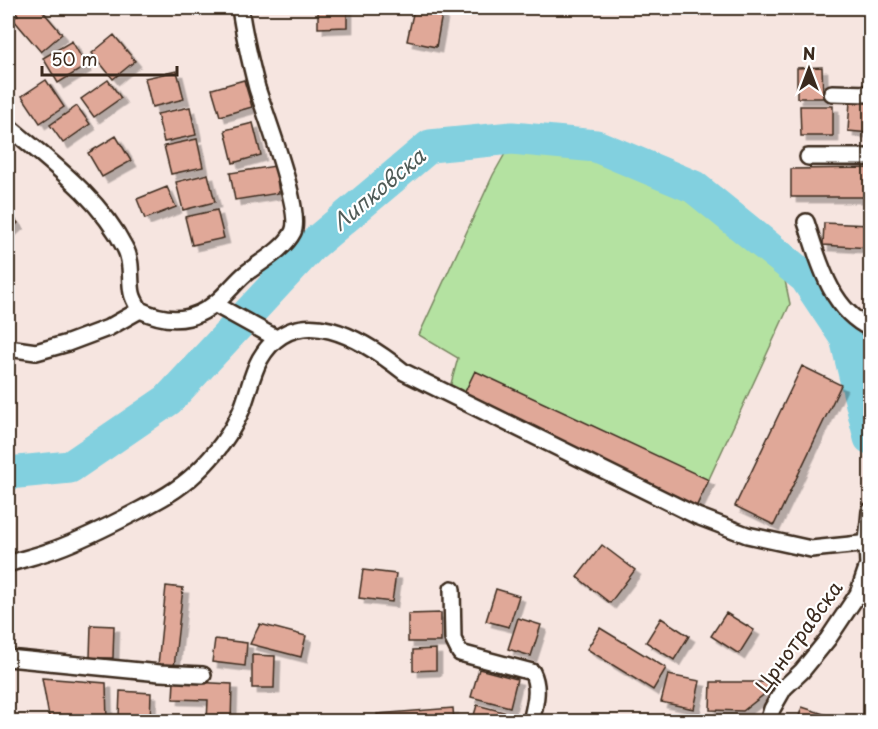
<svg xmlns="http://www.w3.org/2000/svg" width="878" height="729" font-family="'Playpen Sans',sans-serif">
  <defs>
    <filter id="shadow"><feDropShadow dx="5.5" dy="5.5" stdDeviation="0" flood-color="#0004"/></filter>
  </defs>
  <rect width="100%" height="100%" fill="#f6e5e0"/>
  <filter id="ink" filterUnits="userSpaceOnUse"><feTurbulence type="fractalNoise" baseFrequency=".0167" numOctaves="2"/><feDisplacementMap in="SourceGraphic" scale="12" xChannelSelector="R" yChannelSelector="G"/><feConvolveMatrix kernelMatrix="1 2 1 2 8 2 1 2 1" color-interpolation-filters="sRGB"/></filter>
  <g filter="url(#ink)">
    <path fill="#b4e2a1" stroke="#788660" stroke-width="1.5" d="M 506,152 L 592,157 L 679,195 L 783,271 L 790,304 L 696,507 L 449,391 L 458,358 L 419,335 L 493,175 Z"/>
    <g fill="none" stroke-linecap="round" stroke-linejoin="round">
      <path stroke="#82d0df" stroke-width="33" d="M 8,473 L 70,467 L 168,400 L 310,247 L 430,146 L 512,138 L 596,146 L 694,187 L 806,278 L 846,338 L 870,438"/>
    </g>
    <path fill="#e0a898" stroke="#3b2a1e" stroke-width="1.5" filter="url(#shadow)" d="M 12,8 L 40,8 L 62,34 L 41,52 L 13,19 L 18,15 Z
      M 318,8 L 347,8 L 347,27 L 318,28 Z
      M 414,9 L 442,14 L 436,47 L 407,41 Z
      M 114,35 L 135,61 L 113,79 L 92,53 Z
      M 72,41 L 86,66 L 58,83 L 43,58 Z
      M 822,67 L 823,98 L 797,98 L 797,68 Z
      M 177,71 L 184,99 L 152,107 L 145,78 Z
      M 46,80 L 64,107 L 40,123 L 22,96 Z
      M 108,80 L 121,98 L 94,117 L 81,99 Z
      M 244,80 L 252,107 L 220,116 L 212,89 Z
      M 850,101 L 870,103 L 870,133 L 848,131 Z
      M 77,106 L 90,124 L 63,143 L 50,125 Z
      M 800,106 L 833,106 L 833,136 L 801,136 Z
      M 190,107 L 196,135 L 164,142 L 157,114 Z
      M 253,123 L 261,155 L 233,163 L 225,130 Z
      M 116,136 L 131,161 L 102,177 L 88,153 Z
      M 197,139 L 203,167 L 171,174 L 164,146 Z
      M 275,166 L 279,193 L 235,200 L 230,173 Z
      M 870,168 L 870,197 L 791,197 L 791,169 Z
      M 208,174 L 215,202 L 183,210 L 176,182 Z
      M 167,187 L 176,207 L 145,219 L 137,199 Z
      M 217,210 L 224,238 L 192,245 L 185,217 Z
      M 8,212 L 18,223 L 8,232 Z
      M 824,223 L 870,225 L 870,248 L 823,245 Z
      M 802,366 L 841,385 L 774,525 L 735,506 Z
      M 475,371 L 709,480 L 696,507 L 462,398 Z
      M 602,545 L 635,570 L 610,603 L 577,577 Z
      M 363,570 L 396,574 L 392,602 L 359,598 Z
      M 166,586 L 183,588 L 174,667 L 158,665 Z
      M 496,589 L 519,596 L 509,627 L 486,621 Z
      M 441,613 L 441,642 L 408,642 L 408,614 Z
      M 726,613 L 754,630 L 739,654 L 711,636 Z
      M 518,618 L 541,625 L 531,656 L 508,649 Z
      M 661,618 L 689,636 L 674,660 L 646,642 Z
      M 260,624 L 306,636 L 301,657 L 250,644 Z
      M 91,625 L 114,626 L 113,658 L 90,658 Z
      M 600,628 L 666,668 L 653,690 L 587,649 Z
      M 215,639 L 247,643 L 245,666 L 212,662 Z
      M 436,649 L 436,670 L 413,671 L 413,650 Z
      M 252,655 L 275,656 L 274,688 L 252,688 Z
      M 479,669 L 517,679 L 510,707 L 471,697 Z
      M 668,675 L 700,681 L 694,709 L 661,702 Z
      M 42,678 L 106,683 L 107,722 L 50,722 Z
      M 174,681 L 232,684 L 231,722 L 207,722 L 208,700 L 173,699 Z
      M 711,682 L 780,682 L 743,711 L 710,710 Z
      M 120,691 L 151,693 L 150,722 L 126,722 L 127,717 L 119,717 Z
      M 477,705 L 523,717 L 522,722 L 472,722 Z
      M 802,707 L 827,715 L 825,722 L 797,722 Z
      M 453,708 L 454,722 L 378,722 L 377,714 Z"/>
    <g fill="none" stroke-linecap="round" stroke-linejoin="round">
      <g stroke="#3b2a1e" stroke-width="20">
        <path id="minor" d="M 832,93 L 870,94
          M 8,126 C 50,162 99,197 125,248 C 133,262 129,279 132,293 C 133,299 137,305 140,310
          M 808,157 L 870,157
          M 806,222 C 819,261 830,309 870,328
          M 216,305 L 276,338
          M 8,348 L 36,352 L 68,343 L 108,328 L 140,310 C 176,327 203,319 229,290 C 234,285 239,279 245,274 C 260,262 284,250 293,232 C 303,212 265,114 257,88 C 250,61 244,35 240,8
          M 8,564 C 23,559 40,555 56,549 C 83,539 109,526 134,513 C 157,501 177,491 196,473 C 214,456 231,434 241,411 C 248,395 251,375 260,359 C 296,297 364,340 404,372 L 697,516 L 747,535 L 811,549 L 870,543
          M 452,589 L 453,639 L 460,653 L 532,672 C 540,688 535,704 531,722
          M 8,658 L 160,673 L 203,675
          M 768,722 L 772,709 L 784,688 L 802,671 L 828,639 L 858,594 L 868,565 L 867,543 L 870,511"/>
      </g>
      <use href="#minor" stroke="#fff" stroke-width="15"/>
    </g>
  </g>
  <g text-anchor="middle" stroke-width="4.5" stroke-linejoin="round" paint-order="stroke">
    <g font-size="20" fill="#3b2a1e" stroke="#fff">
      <text transform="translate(799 637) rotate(-54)" y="7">Црнотравска</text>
    </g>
    <g font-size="21" font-style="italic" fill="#505c58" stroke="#fff">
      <text transform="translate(379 190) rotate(-40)" y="7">Липковска</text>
    </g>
  </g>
  <rect width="878" height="729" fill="none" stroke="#fff" stroke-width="30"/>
  <rect x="15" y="15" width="848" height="699" fill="none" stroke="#3b2a1e" stroke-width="2" filter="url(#ink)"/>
  <g transform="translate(809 69)" stroke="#ffffff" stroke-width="4.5" paint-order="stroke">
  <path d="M0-4.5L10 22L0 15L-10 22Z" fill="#3b2a1e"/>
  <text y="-9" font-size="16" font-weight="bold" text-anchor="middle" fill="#3b2a1e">N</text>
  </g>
  <path d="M42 66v9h135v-9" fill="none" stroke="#3b2a1e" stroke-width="3"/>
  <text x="51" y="66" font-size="18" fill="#3b2a1e" stroke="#ffffff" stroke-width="4.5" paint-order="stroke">50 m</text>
</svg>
